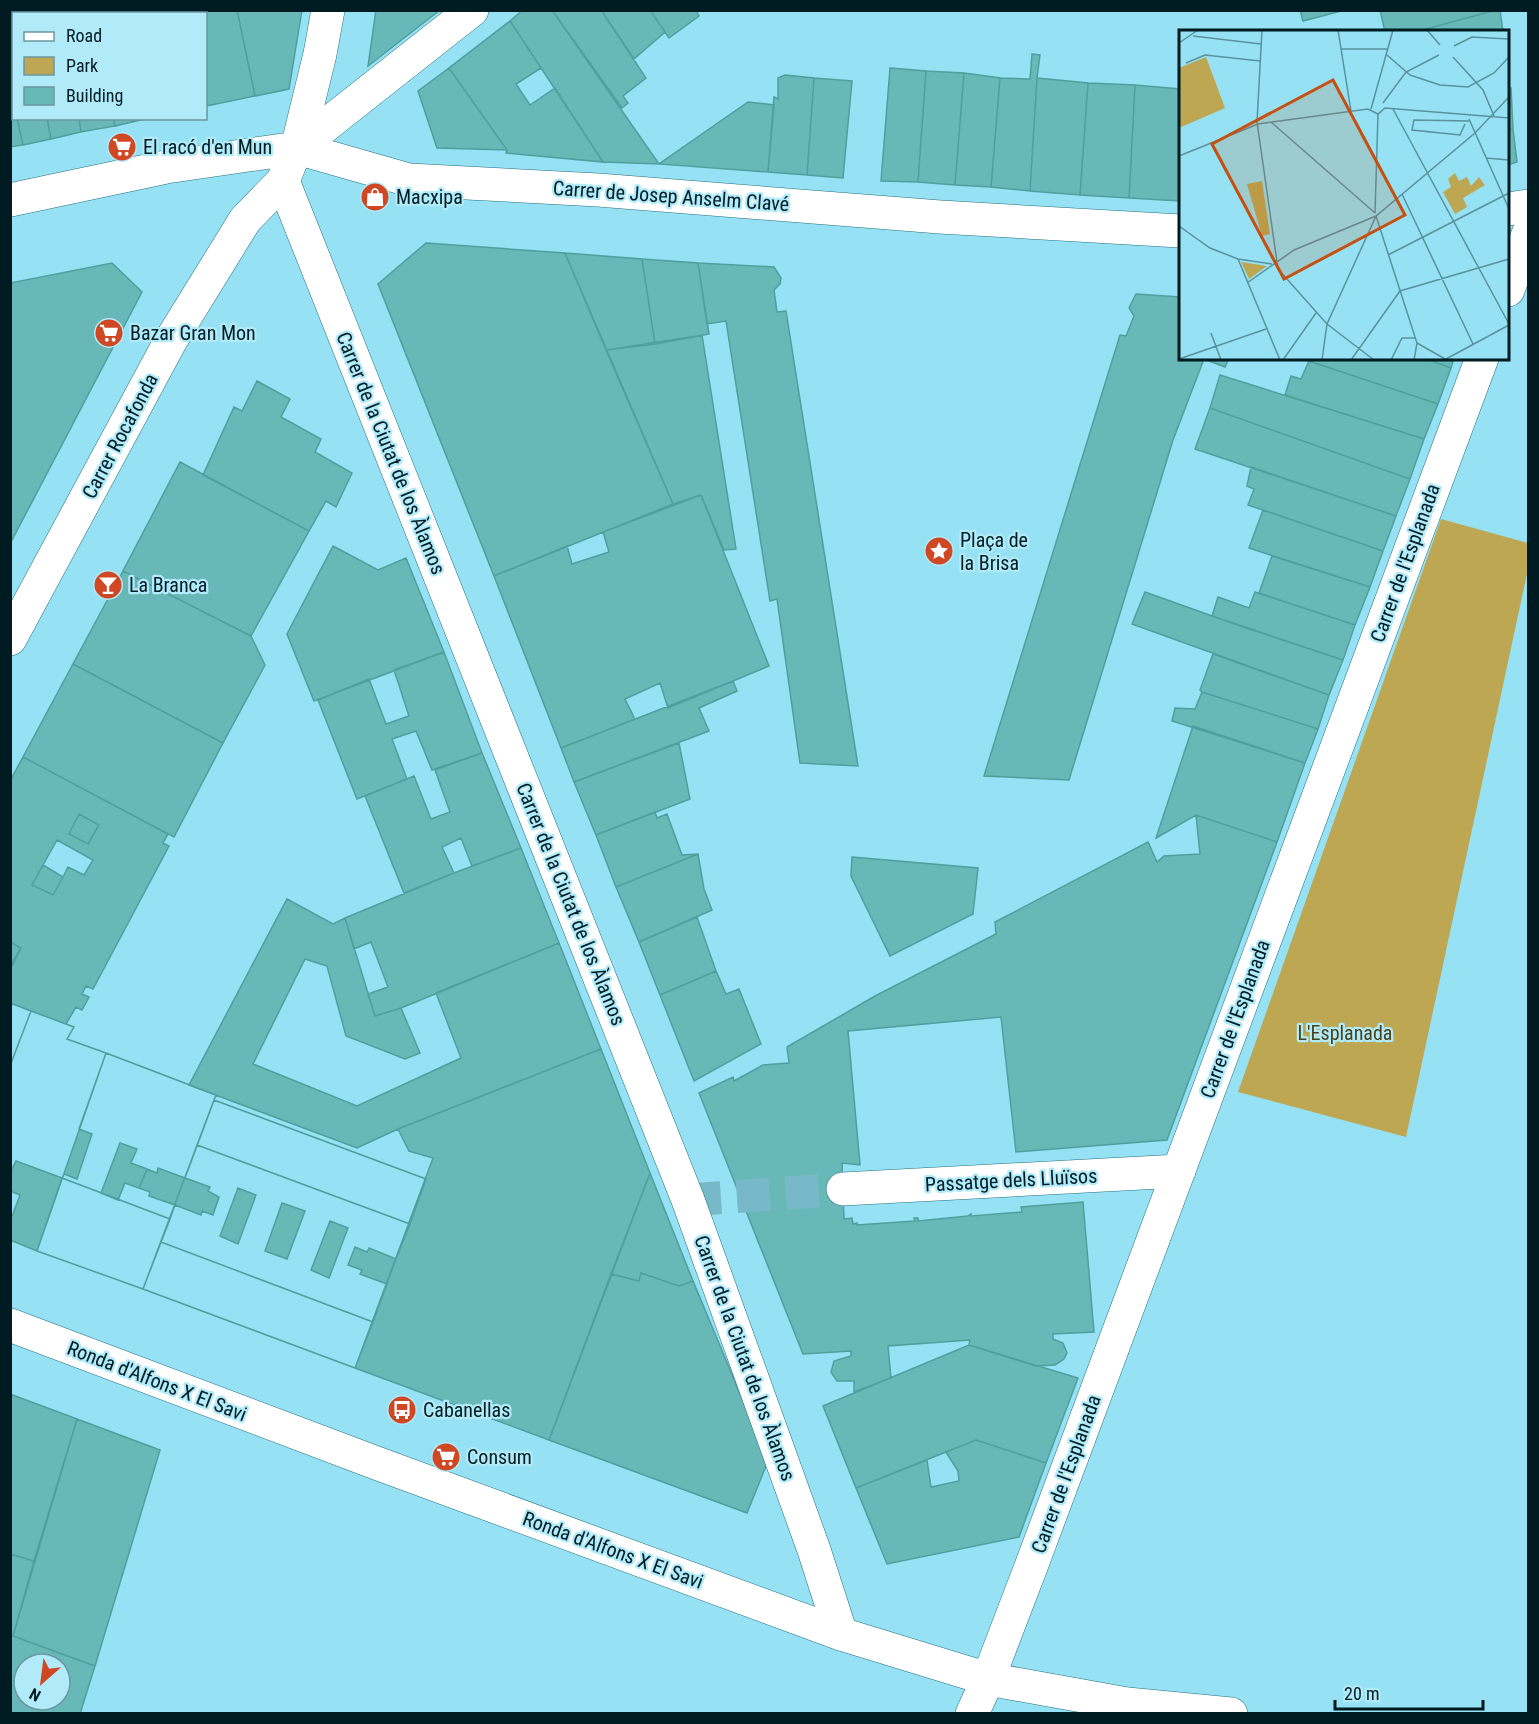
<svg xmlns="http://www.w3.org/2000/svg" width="1539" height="1724" font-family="'Roboto Condensed',sans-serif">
  <rect width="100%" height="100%" fill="#96e1f3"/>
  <path fill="#bda753" d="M 1441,519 L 1528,543 L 1528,569 L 1406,1137 L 1238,1092 Z"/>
  <path fill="#69b8b8" stroke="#4f9f9e" stroke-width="1.5" fill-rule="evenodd" d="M 10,10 L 29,10 L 30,14 L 14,14 L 14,104 L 10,91 Z
    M 29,10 L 57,10 L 57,14 L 30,14 Z
    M 57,10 L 93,10 L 94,14 L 57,14 Z
    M 93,10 L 129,10 L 129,14 L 94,14 Z
    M 129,10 L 237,10 L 255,96 L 206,106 L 206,14 L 129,14 Z
    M 237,10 L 302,10 L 289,89 L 255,96 Z
    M 376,10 L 440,10 L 368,66 Z
    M 523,10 L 552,10 L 659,164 L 603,162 L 510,21 Z
    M 552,10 L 601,10 L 646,78 L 623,96 L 628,103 L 622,108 Z
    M 601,10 L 650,10 L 665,32 L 634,59 Z
    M 650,10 L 696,10 L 699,16 L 669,38 Z
    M 1300,10 L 1345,10 L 1303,21 Z
    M 1380,10 L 1496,10 L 1415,32 L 1385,32 Z
    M 1496,10 L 1500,10 L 1503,32 L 1415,32 Z
    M 510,21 L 541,68 L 516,84 L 530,105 L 555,88 L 603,162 L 506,153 L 507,150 L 449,68 Z
    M 1032,54 L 1040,55 L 1037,78 L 1030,191 L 991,187 L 1000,78 L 1030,79 Z
    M 449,68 L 507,150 L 437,148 L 418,91 Z
    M 890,68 L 926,71 L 918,182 L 881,181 Z
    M 926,71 L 964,73 L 955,185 L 918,182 Z
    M 964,73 L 1000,78 L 991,187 L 955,185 Z
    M 785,75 L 814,78 L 807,175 L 768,172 L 774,97 L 778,99 L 778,78 Z
    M 814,78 L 852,81 L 843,178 L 807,175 Z
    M 1037,78 L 1088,83 L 1080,195 L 1030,191 Z
    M 1088,83 L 1135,85 L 1129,198 L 1080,195 Z
    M 1135,85 L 1180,89 L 1180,201 L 1129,198 Z
    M 1511,88 L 1513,129 L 1508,130 L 1508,89 Z
    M 10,91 L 14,104 L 14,118 L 17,118 L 23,145 L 10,147 Z
    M 748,102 L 774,105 L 768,172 L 659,164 Z
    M 17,118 L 47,118 L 51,139 L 23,145 Z
    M 47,118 L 79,118 L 81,132 L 51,139 Z
    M 79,118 L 113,118 L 115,126 L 81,132 Z
    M 113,118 L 149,118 L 115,126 Z
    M 1513,129 L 1517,162 L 1508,165 L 1508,130 Z
    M 426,243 L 565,253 L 673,504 L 494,576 L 378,284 Z
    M 565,253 L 642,259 L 655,344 L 606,350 Z
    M 642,259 L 698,263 L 709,334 L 655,344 Z
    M 112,263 L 142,292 L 10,544 L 10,283 Z
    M 698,263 L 774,267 L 781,278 L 780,284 L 774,290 L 777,312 L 786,311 L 858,766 L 800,763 L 777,599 L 770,601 L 726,321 L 707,324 Z
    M 1136,294 L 1180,297 L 1180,358 L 1229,358 L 1225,367 L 1204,359 L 1173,440 L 1069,780 L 984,776 L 1120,335 L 1126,336 L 1134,316 L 1129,308 Z
    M 702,335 L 736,549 L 724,550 L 701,495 L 673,504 L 606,350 Z
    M 1300,358 L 1424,358 L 1451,368 L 1438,404 Z
    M 1424,358 L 1454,358 L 1451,368 Z
    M 1309,361 L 1438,404 L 1424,439 L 1285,395 L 1291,376 L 1301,379 Z
    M 1220,375 L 1424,439 L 1410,479 L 1210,408 Z
    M 257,381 L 290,399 L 281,417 L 321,439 L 315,452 L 352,473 L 336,507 L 326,501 L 309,531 L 203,475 L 234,407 L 242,411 Z
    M 1210,408 L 1410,479 L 1396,516 L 1195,449 Z
    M 180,462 L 309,531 L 251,636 L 123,571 Z
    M 1251,467 L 1396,516 L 1383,551 L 1248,505 L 1254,489 L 1247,486 Z
    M 701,495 L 769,666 L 668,708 L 660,683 L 625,699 L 635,719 L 561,748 L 494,576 L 567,546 L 572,564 L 609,552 L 603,532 Z
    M 1263,510 L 1383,551 L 1370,587 L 1249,548 Z
    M 333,546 L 378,570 L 406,558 L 444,652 L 314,701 L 287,634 Z
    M 1272,556 L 1370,587 L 1355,625 L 1259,593 Z
    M 123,571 L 251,636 L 265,665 L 223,743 L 73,664 Z
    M 1145,592 L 1243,627 L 1343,660 L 1329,695 L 1132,624 Z
    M 1255,592 L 1355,625 L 1343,660 L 1212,616 L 1218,597 L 1249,608 Z
    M 444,652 L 482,753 L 432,770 L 416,731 L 392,739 L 407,779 L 357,799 L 318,700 L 369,679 L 386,724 L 409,716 L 394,670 Z
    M 1213,654 L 1329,695 L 1318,729 L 1202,692 L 1200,690 Z
    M 73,664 L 223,743 L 174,837 L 23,757 Z
    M 733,681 L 737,691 L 699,708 L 709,731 L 574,782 L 561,748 Z
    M 1202,692 L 1318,729 L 1305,763 L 1172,721 L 1175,708 L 1195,709 Z
    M 1193,726 L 1305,763 L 1277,842 L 1196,815 L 1156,838 Z
    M 679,743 L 690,799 L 596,835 L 574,782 Z
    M 482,753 L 521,848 L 472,866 L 461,838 L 442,847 L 454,873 L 404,893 L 365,796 L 414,776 L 431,819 L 450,812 L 435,770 Z
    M 23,757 L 168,834 L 163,843 L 169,846 L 93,989 L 86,986 L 82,994 L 89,997 L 82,1010 L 76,1007 L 66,1024 L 10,1003 L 10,967 L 21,948 L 10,942 L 10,781 ZM 79,814 L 99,825 L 88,844 L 69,834 ZM 43,865 L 63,877 L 53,895 L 32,885 Z
    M 655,812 L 657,818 L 667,814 L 682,855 L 698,854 L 616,887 L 596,835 Z
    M 79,814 L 99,825 L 88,844 L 69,834 Z
    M 1196,815 L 1277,842 L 1167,1140 L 1016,1152 L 1001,1017 L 848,1031 L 860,1165 L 842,1163 L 844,1219 L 852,1218 L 853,1224 L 857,1223 L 857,1225 L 915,1221 L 914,1218 L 918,1218 L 918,1221 L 968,1216 L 971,1214 L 971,1216 L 1022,1212 L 1021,1207 L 1083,1202 L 1094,1332 L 1053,1334 L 1053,1339 L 1063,1343 L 1067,1353 L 1064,1359 L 1055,1365 L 1036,1366 L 969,1345 L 970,1340 L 888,1346 L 891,1378 L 854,1392 L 854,1381 L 837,1381 L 831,1372 L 834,1361 L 851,1356 L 851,1351 L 803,1354 L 699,1093 L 733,1077 L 734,1081 L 763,1065 L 789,1063 L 787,1047 L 875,996 L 996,934 L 995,922 L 1148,842 L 1157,862 L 1164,856 L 1200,854 Z
    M 57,840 L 93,860 L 84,875 L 68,867 L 63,877 L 43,865 Z
    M 521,848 L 559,943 L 401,1008 L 375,1016 L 368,994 L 388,987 L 371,942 L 354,949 L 345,918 L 454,873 Z
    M 698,854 L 704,889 L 712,910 L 639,942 L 616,887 Z
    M 852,857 L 978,868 L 973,914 L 890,956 L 851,876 Z
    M 43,865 L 63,877 L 53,895 L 32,885 Z
    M 287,899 L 333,924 L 345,918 L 375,1016 L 401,1008 L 420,1053 L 405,1059 L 346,1036 L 327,966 L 305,959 L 253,1064 L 357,1106 L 461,1058 L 436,993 L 559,943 L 601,1049 L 398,1129 L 357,1148 L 189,1085 Z
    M 697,917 L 716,971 L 660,995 L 639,942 Z
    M 10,942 L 21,948 L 11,968 L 10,967 Z
    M 716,971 L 726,994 L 739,989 L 761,1044 L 694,1081 L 660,995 Z
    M 10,1003 L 31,1011 L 10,1066 Z
    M 10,1003 L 31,1011 L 10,1066 Z
    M 31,1011 L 74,1027 L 67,1039 L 106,1053 L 37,1251 L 10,1240 L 10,1066 Z
    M 31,1011 L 74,1027 L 67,1039 L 106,1053 L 37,1251 L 10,1240 L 10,1066 Z
    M 601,1049 L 650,1173 L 549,1440 L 355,1368 L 433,1158 L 409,1151 L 398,1129 Z
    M 106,1053 L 216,1095 L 185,1178 L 158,1168 L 157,1173 L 147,1169 L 139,1188 L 150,1192 L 149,1196 L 175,1205 L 170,1219 L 62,1178 L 64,1174 L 77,1179 L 92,1134 L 79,1129 Z
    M 106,1053 L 216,1095 L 143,1289 L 37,1251 Z
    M 214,1100 L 426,1179 L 410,1224 L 197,1145 Z
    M 214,1100 L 426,1179 L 355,1368 L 143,1289 Z
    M 120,1143 L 137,1149 L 131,1163 L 147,1169 L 139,1188 L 125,1183 L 118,1200 L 101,1193 Z
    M 197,1145 L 410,1224 L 396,1259 L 369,1248 L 367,1252 L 355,1247 L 348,1265 L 362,1270 L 360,1274 L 387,1284 L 373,1322 L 161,1242 L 175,1205 L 201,1215 L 202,1211 L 213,1215 L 219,1197 L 208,1191 L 210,1187 L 185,1178 ZM 282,1203 L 305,1211 L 287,1259 L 265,1251 Z
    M 16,1161 L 62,1178 L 37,1251 L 10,1240 L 10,1222 L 20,1195 L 10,1191 L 10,1173 Z
    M 650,1173 L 693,1281 L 679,1286 L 641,1273 L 639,1281 L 611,1274 Z
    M 62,1178 L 170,1219 L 143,1289 L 37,1251 Z
    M 238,1188 L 256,1195 L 238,1244 L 220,1236 Z
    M 330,1221 L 348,1228 L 329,1278 L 311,1270 Z
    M 161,1242 L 373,1322 L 355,1368 L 143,1289 Z
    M 641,1273 L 679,1286 L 693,1281 L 768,1461 L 747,1513 L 549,1440 L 611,1274 L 639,1281 Z
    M 969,1345 L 1078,1378 L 1046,1463 L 976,1440 L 856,1488 L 823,1406 Z
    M 10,1394 L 77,1419 L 34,1561 L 10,1554 Z
    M 77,1419 L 160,1450 L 95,1666 L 13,1636 Z
    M 976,1440 L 1046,1463 L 1019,1537 L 887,1564 L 856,1488 L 927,1460 L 931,1487 L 959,1481 L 958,1471 L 946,1452 Z
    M 10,1554 L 34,1561 L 13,1636 L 10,1635 Z
    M 10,1635 L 95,1666 L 80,1714 L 10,1714 ZM 24,1664 L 60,1664 L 60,1700 L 24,1700 Z"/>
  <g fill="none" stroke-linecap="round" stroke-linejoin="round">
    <path stroke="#78b9c9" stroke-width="33" stroke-dasharray="33 16" stroke-linecap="butt" d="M 688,1200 L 843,1189"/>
    <g stroke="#227182" stroke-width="34">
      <path id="pedestrian" d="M 843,1189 L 1179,1171"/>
    </g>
    <g stroke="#227182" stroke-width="34">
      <path id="minor" d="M 328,10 L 320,54 L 297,148 L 472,10
        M 283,181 L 688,1200 L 814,1550 L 841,1634
        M 10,200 L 166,167 L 297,148 L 409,180 L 598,190 L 940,217 L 1180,231
        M 1508,209 L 1528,206
        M 1508,290 L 1528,234
        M 10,639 L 171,340 L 245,220 L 283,181 L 291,161
        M 972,1714 L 988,1679 L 1032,1564 L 1482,358"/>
    </g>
    <g stroke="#227182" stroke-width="34">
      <path id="tertiary" d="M 10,1325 L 379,1464 L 841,1634 L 988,1679 L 1127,1704 L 1231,1714"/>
    </g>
    <use href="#pedestrian" stroke="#fff" stroke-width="33"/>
    <use href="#minor" stroke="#fff" stroke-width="33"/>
    <use href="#tertiary" stroke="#fff" stroke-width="33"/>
  </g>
  <defs>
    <g id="supermarket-disc" transform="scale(1.5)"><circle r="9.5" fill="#d04724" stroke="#b1ebfa"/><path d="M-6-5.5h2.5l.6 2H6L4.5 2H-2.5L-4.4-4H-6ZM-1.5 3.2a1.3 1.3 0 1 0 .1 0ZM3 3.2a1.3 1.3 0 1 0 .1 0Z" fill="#fff"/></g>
    <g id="shop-disc" transform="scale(1.5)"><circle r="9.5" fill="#d04724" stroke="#b1ebfa"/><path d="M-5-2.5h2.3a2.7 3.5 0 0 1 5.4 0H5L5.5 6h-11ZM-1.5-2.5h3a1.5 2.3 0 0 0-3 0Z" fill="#fff"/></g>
    <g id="sight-disc" transform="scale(1.5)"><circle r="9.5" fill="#d04724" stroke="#b1ebfa"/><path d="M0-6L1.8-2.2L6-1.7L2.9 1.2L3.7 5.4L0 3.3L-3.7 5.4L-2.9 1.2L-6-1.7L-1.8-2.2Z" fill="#fff"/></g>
    <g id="bar-disc" transform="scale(1.5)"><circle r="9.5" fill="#d04724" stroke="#b1ebfa"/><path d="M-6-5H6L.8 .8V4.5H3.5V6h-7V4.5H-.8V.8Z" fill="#fff"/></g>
    <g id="bus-disc" transform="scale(1.5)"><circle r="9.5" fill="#d04724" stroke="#b1ebfa"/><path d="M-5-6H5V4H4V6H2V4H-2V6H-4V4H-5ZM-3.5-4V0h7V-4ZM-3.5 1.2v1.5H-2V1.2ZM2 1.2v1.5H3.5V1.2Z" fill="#fff"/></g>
  </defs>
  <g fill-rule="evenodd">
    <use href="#supermarket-disc" x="122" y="147"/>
    <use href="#shop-disc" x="375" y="197"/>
    <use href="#supermarket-disc" x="109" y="333"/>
    <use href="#sight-disc" x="939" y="551"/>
    <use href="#bar-disc" x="108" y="585"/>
    <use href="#bus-disc" x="402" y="1410"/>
    <use href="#supermarket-disc" x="446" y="1457"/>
  </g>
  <g text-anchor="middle" stroke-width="4.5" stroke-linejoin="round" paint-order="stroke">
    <g font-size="20" fill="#001b21" stroke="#b1ebfa" text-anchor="start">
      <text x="143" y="154">El racó d'en Mun</text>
      <text x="396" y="204">Macxipa</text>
      <text x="130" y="340">Bazar Gran Mon</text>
      <text x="960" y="547">Plaça de<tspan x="960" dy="23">la Brisa</tspan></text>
      <text x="129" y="592">La Branca</text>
      <text x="423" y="1417">Cabanellas</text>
      <text x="467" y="1464">Consum</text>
    </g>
    <g font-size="20" fill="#001b21" stroke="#b1ebfa">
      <text transform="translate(671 196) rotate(4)" y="7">Carrer de Josep Anselm Clavé</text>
      <text transform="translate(120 436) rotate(-62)" y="7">Carrer Rocafonda</text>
      <text transform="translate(391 453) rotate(68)" y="7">Carrer de la Ciutat de los Àlamos</text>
      <text transform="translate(1405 563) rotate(-70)" y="7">Carrer de l'Esplanada</text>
      <text transform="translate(571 904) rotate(68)" y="7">Carrer de la Ciutat de los Àlamos</text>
      <text transform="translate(1235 1019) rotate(-70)" y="7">Carrer de l'Esplanada</text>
      <text transform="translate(1011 1180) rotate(-3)" y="7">Passatge dels Lluïsos</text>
      <text transform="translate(745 1358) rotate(70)" y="7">Carrer de la Ciutat de los Àlamos</text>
      <text transform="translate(157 1381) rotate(21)" y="7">Ronda d'Alfons X El Savi</text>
      <text transform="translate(1066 1474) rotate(-70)" y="7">Carrer de l'Esplanada</text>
      <text transform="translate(613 1550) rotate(20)" y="7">Ronda d'Alfons X El Savi</text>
    </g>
    <g font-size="20" fill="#4b4119" stroke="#b1ebfa">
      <text x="1345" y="1040">L'Esplanada</text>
    </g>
  </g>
  <g transform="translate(1179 30)">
    <rect width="330" height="330" fill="#96e1f3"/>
    <path d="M 27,27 L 46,78 L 0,98 L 0,38 ZM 276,143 L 280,151 L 288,147 L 292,156 L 300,147 L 306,155 L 284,168 L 288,177 L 276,184 L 264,162 L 272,157 L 269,149 ZM 83,151 L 91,204 L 83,206 L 68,154 ZM 62,232 L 88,236 L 70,249 Z" fill="#bda753"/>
    <path fill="none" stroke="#5a929f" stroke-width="1.5" d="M 83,0 L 78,92 L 99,239 L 148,294 L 195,330M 159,0 L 172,81M 248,0 L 261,15M 14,6 L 82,14M 0,13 L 19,0M 275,16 L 293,7 L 330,9M 162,19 L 209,19M 208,25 L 231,45 L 261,55 L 289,57 L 315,43 L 330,27M 274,27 L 304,60 L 315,86M 7,33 L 26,25 L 81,31M 204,73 L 227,42 L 260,25M 192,79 L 214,0M 214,79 L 330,294M 290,89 L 330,179M 92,92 L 196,183M 286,94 L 281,105 L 233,100 L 235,90 L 291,91M 0,126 L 79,94 L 189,79 L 199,84 L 206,78 L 330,88M 307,128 L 330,130M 223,164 L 294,314M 196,183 L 199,84M 0,196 L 31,218 L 59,229 L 93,234M 209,225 L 330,163M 59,229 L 101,330M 68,253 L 115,220 L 197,186 L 296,103 L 330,67M 32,303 L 42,330M 238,313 L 268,330M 0,329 L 87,299M 267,329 L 330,295M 104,330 L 137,283M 143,330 L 148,294 L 197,186 L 238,313 L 235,330M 172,330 L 221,261 L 330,229M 212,330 L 223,308 L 236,308"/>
    <path fill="#c5500f" fill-opacity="0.15" stroke="#c5500f" stroke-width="3" d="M 154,50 L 226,185 L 105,249 L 33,114 Z"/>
    <rect width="330" height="330" fill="none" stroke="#001b21" stroke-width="3"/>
  </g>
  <rect width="1539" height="1724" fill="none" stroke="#001b21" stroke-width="24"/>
  <rect x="12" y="12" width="195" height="108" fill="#b1ebfa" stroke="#6a98a3" stroke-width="1.5"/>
  <rect x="24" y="32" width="30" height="9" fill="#ffffff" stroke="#6a98a3" stroke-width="1.5"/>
  <text x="66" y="42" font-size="18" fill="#001b21">Road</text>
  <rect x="24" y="57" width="30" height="18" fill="#bda753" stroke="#6a98a3" stroke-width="1.5"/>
  <text x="66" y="72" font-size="18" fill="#001b21">Park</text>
  <rect x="24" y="87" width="30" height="18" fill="#69b8b8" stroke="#6a98a3" stroke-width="1.5"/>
  <text x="66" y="102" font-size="18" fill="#001b21">Building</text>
  <g transform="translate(42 1682) rotate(208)"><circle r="28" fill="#b1ebfa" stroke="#6a98a3" stroke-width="1.5"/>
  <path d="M0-4.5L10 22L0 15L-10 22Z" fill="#d04724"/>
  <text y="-9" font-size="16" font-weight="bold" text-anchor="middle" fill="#001b21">N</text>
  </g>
  <path d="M1335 1700v9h148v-9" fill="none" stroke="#001b21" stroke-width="3"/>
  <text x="1344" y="1700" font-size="18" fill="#001b21" stroke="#b1ebfa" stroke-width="4.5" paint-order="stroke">20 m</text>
</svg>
